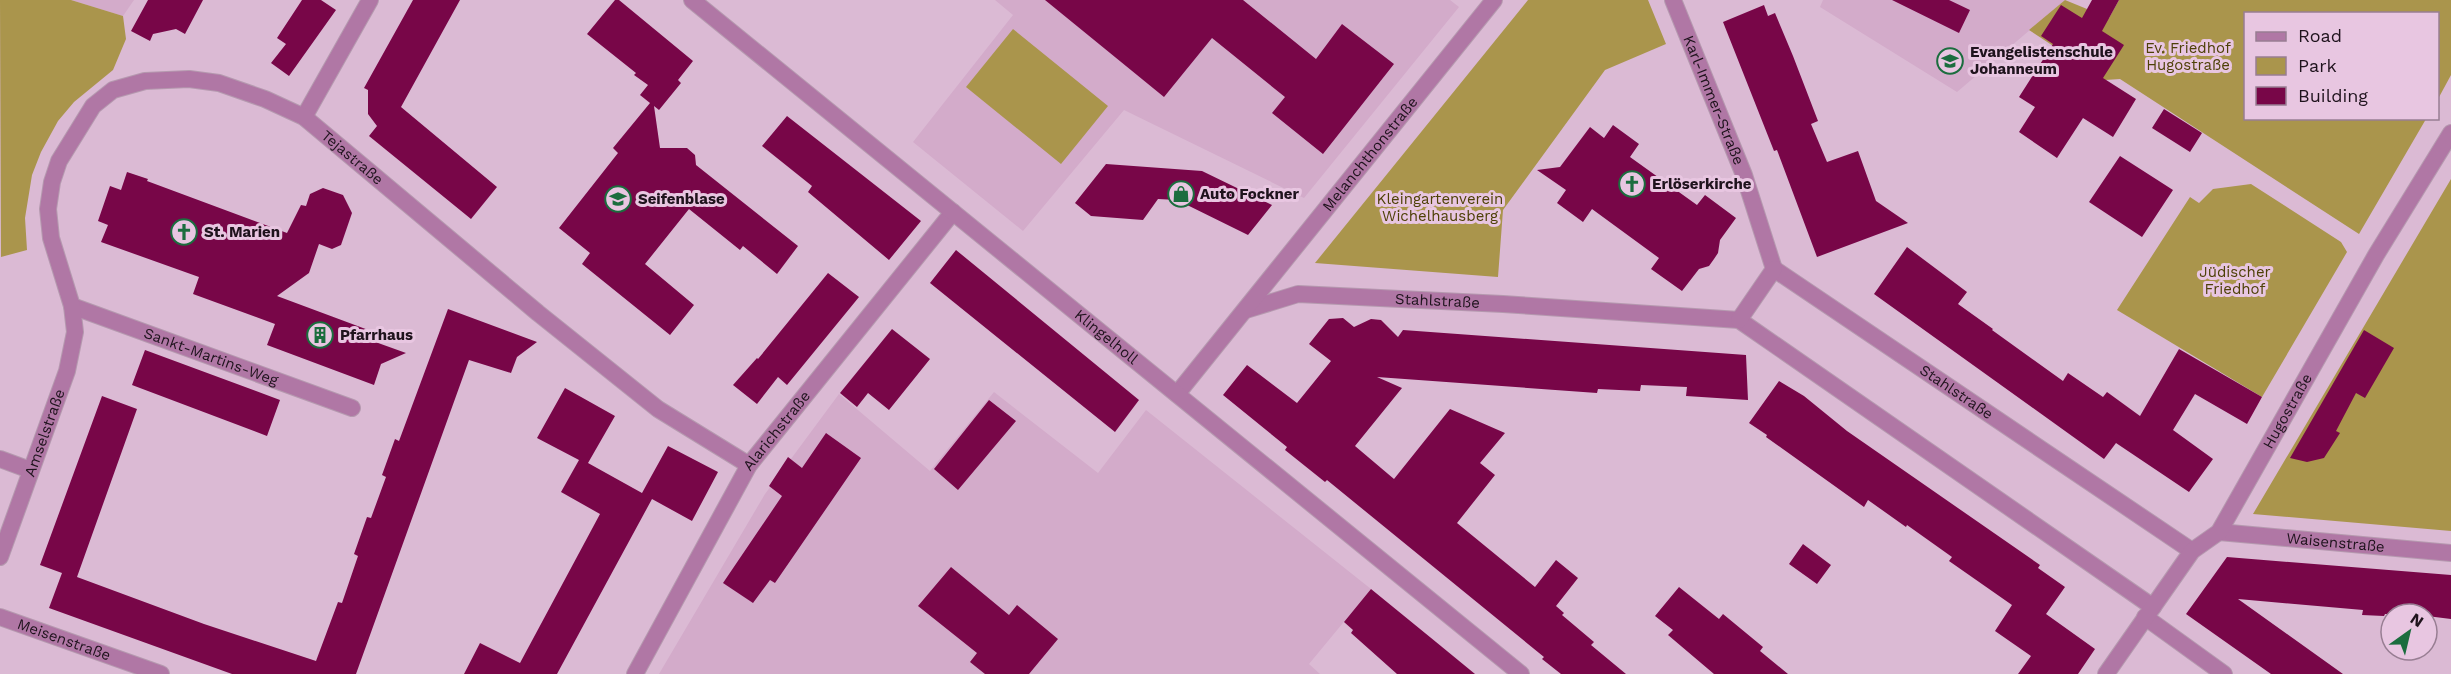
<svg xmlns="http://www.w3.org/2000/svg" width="2451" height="674" font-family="'Work Sans',sans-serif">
  <rect width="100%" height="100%" fill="#dbbad4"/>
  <path fill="#d3abca" d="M 71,0 L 134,0 L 123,16 Z
    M 995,0 L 1450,0 L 1459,7 L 1304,198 L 1124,110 L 1023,231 L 913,142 L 1013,15 Z
    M 1823,0 L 2065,0 L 1957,92 L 1820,7 Z
    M 994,392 L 1098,473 L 1146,410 L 1371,589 L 1309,664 L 1320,674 L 659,674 L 765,494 L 839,394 L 930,471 Z"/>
  <path fill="#aa954c" d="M 0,0 L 71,0 L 123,16 L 126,39 L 113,70 L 74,102 L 58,121 L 41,152 L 32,175 L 25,218 L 27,250 L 1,257 Z
    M 1528,0 L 1648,0 L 1666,44 L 1605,70 L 1503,210 L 1498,277 L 1315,263 Z
    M 2065,0 L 2109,18 L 2119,0 L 2451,0 L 2451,75 L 2438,99 L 2438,14 L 2246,14 L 2246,118 L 2426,119 L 2359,234 L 2120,79 L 2105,80 L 2029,30 Z
    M 1013,29 L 1108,106 L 1061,164 L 966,87 Z
    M 2451,179 L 2451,531 L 2253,514 Z
    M 2251,184 L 2341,242 L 2347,252 L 2262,397 L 2117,310 L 2190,197 L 2199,203 L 2213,189 Z"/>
  <path fill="#780648" d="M 148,0 L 203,0 L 185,34 L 176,29 L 153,34 L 150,41 L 131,31 Z
    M 302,0 L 321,0 L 336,10 L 289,76 L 271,63 L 286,44 L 277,38 Z
    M 413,0 L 460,0 L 401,107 L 497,187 L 471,219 L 369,136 L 377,126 L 368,114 L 368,90 L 364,88 Z
    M 615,0 L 619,0 L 693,61 L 678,80 L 681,83 L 659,110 L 654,106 L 660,148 L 687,148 L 695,155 L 696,165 L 798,246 L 777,274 L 743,246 L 740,250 L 689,209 L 645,264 L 694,305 L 670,335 L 582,264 L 590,253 L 559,228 L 618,153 L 613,148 L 650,103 L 640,95 L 648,85 L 634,75 L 636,73 L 587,34 Z
    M 1045,0 L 1243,0 L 1316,59 L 1342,24 L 1394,64 L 1323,154 L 1272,113 L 1285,97 L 1212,38 L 1164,97 Z
    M 1892,0 L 1949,0 L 1970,10 L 1959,33 Z
    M 2092,0 L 2119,0 L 2102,31 L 2124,45 L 2103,78 L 2136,99 L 2113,137 L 2083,118 L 2057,158 L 2019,132 L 2035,107 L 2019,97 L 2053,44 L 2041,36 L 2061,5 L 2082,18 Z
    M 1764,5 L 1768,16 L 1775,13 L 1793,56 L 1818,121 L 1811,124 L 1827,162 L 1858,151 L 1876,201 L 1908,223 L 1817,257 L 1777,150 L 1774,151 L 1723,22 Z
    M 2164,109 L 2202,133 L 2190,152 L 2152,128 Z
    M 787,116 L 921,221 L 889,260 L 808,192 L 812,186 L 762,146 Z
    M 1613,125 L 1639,144 L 1630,157 L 1697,205 L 1705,195 L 1736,218 L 1720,240 L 1718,253 L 1714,259 L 1709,266 L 1699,269 L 1682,291 L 1651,269 L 1659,258 L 1592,209 L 1583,222 L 1557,203 L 1566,190 L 1537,170 L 1560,167 L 1590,127 L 1604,138 Z
    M 2120,156 L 2173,190 L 2142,237 L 2089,202 Z
    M 1106,164 L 1202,171 L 1272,205 L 1248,235 L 1177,200 L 1158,199 L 1143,220 L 1091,216 L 1075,203 Z
    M 127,172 L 148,179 L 147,181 L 287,233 L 301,205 L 306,206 L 310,194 L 323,188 L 343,195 L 352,213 L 341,245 L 332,249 L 319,244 L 309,273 L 277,296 L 371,331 L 367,339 L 406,353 L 381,364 L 374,385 L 267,345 L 275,324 L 193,294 L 199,277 L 101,242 L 108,225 L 98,221 L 110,186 L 121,190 Z
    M 1907,247 L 1967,292 L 1958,304 L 1993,329 L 1992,330 L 2063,381 L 2068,373 L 2103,397 L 2107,392 L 2140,416 L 2179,349 L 2262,397 L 2247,424 L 2195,394 L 2173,430 L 2213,459 L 2189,492 L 2116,443 L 2104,459 L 1874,294 Z
    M 956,250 L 1139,400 L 1115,432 L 930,283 Z
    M 828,273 L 859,297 L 787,385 L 778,377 L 757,404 L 733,385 L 757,358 L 758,359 Z
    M 448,309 L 537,342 L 517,357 L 511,373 L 469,360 L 356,674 L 232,674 L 49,608 L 62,573 L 40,565 L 102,396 L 137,409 L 77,577 L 204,624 L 316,661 L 338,602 L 342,603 L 358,556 L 354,554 L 367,517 L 371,518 L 386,477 L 382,475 L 395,439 L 399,441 Z
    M 1343,318 L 1354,327 L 1371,319 L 1381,320 L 1398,337 L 1403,330 L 1746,355 L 1748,400 L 1686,396 L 1687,387 L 1641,385 L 1640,391 L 1598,389 L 1597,393 L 1377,377 L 1402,388 L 1355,446 L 1394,479 L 1450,409 L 1505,433 L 1480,463 L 1495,475 L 1457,523 L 1535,587 L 1556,560 L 1578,578 L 1556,606 L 1564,613 L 1562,615 L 1594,642 L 1591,645 L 1626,674 L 1561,674 L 1542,659 L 1544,657 L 1327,480 L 1325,482 L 1285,450 L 1287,447 L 1223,395 L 1247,365 L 1297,403 L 1331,361 L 1309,344 L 1329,319 Z
    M 892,329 L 930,359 L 889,410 L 868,393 L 857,407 L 840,393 Z
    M 2364,330 L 2394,348 L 2365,398 L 2356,393 L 2336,431 L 2340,433 L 2324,458 L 2307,462 L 2290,458 Z
    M 145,350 L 280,400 L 267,436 L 132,385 Z
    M 1779,381 L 1804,396 L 1847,431 L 2040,565 L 2038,568 L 2065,587 L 2046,614 L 2095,649 L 2078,674 L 2018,674 L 2031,656 L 1995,631 L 2012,605 L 1949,561 L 1952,557 L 1907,525 L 1906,527 L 1868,500 L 1864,507 L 1766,437 L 1767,435 L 1749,423 Z
    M 565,388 L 615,416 L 588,463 L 642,493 L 668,446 L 718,472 L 692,521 L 652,499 L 557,674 L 464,674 L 480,643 L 520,663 L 600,514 L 561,492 L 579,460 L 537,438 Z
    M 989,400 L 1016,421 L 958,490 L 934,469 Z
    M 826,433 L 861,458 L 775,583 L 770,580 L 753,603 L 723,583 L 782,496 L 769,486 L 788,457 L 802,468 Z
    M 1803,544 L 1831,565 L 1817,584 L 1789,564 Z
    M 2227,557 L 2451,575 L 2451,619 L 2427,616 L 2427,614 L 2385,614 L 2384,616 L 2362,615 L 2363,610 L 2238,599 L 2343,674 L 2271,674 L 2186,614 Z
    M 951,567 L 1009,615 L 1017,605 L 1058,639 L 1029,674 L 985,674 L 970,662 L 977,653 L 918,606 Z
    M 1679,587 L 1719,619 L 1723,614 L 1763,647 L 1760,651 L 1788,674 L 1714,674 L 1668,635 L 1673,630 L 1655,616 Z
    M 1371,589 L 1436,642 L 1475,674 L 1397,674 L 1351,633 L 1353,630 L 1344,622 Z"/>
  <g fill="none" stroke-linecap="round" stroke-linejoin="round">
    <g stroke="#b599af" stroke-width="18">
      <g id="minor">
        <path id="s1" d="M 1673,0 L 1744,175 L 1774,269"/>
        <path d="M 304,117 L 370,0"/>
        <path id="s2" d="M 1774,269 L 2192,551"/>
        <path id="s3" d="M 72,306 L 352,408"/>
        <path id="s4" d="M 1246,310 L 1298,294 L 1503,304 L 1739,320 L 2153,607"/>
        <path d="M 1739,320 L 1774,269"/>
        <path id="s5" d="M 1177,394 L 1494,0"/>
        <path d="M 0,459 L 30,470"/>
        <path id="s6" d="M 2219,532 L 2451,553"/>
        <path id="s7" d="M 0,557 L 67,371 L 75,332 L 72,306 L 51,238 L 48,209 L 52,182 L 59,161 L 93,106 L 113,90 L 145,81 L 189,79 L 219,83 L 265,99 L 304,117 L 538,313 L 658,409 L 749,465"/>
        <path id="s8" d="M 0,617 L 161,674"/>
        <path d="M 2145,617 L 2224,674"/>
        <path id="s9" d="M 635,674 L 749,465 L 953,212"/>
        <path id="s10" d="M 2106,674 L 2192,551 L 2219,532 L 2376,255 L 2451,133"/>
      </g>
    </g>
    <g stroke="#b599af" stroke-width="18">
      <g id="tertiary">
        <path id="s11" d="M 692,0 L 1521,674"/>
      </g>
    </g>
    <use href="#minor" stroke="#b077a5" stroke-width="16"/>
    <use href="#tertiary" stroke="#b077a5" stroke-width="16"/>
  </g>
  <defs>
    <g id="university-ring" transform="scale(1.35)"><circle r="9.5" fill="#e8c6e1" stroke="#1b6d3e" stroke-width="1.5"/><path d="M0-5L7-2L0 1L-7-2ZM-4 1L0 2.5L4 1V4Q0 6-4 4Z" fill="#1b6d3e"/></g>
    <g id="church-ring" transform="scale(1.35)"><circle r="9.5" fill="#e8c6e1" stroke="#1b6d3e" stroke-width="1.5"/><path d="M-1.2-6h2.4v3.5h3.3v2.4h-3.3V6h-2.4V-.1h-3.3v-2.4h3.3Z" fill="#1b6d3e"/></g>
    <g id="shop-ring" transform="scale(1.35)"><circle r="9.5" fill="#e8c6e1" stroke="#1b6d3e" stroke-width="1.5"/><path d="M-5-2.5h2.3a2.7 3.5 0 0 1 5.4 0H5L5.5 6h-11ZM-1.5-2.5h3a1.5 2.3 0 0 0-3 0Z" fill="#1b6d3e"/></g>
    <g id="school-ring" transform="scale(1.35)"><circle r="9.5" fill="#e8c6e1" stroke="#1b6d3e" stroke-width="1.5"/><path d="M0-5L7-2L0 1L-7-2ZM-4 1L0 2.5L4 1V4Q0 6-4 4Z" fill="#1b6d3e"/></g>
    <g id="building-ring" transform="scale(1.35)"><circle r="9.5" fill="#e8c6e1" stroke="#1b6d3e" stroke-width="1.5"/><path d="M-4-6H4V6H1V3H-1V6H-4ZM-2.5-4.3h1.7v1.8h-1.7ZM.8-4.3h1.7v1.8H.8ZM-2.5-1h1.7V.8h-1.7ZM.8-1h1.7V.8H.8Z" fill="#1b6d3e"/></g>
  </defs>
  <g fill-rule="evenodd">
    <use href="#university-ring" x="1950" y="61"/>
    <use href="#church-ring" x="1632" y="184"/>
    <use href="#shop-ring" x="1181" y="194"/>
    <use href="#school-ring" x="618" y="199"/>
    <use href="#church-ring" x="184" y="232"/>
    <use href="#building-ring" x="320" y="335"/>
  </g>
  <g text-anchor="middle" stroke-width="6" stroke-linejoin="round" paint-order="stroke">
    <g font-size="15" fill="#4e4007" stroke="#e8c6e1">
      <text x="2188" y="53">Ev. Friedhof<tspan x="2188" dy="17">Hugostraße</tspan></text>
      <text x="1440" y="204">Kleingartenverein<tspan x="1440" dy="17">Wichelhausberg</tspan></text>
      <text x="2235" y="277">Jüdischer<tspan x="2235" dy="17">Friedhof</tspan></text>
    </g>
    <g font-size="15" font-weight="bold" fill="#1f131d" stroke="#e8c6e1" text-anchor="start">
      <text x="1970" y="57">Evangelistenschule<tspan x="1970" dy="17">Johanneum</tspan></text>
      <text x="1652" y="189">Erlöserkirche</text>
      <text x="1200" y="199">Auto Fockner</text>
      <text x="638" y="204">Seifenblase</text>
      <text x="204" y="237">St. Marien</text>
      <text x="340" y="340">Pfarrhaus</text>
    </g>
    <g font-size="15" fill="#1f131d" stroke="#e8c6e1">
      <text dy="5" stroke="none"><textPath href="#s1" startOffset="108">Karl-Immer-Straße</textPath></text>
      <text dy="5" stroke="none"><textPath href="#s5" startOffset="308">Melanchthonstraße</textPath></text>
      <text dy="5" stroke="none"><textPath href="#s7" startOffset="766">Tejastraße</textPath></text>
      <text dy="5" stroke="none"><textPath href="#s4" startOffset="194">Stahlstraße</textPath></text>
      <text dy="5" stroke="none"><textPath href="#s11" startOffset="534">Klingelholl</textPath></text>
      <text dy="5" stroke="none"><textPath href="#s3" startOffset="148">Sankt-Martins-Weg</textPath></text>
      <text dy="5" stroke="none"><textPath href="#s2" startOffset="220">Stahlstraße</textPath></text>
      <text dy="5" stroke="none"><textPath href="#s10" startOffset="322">Hugostraße</textPath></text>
      <text dy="5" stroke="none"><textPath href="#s9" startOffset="282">Alarichstraße</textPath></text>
      <text dy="5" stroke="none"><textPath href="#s7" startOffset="132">Amselstraße</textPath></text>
      <text dy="5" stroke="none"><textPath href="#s6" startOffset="117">Waisenstraße</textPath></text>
      <text dy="5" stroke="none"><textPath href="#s8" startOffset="68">Meisenstraße</textPath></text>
    </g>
  </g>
  <rect x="2244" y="12" width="195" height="108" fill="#e8c6e1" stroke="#987e93" stroke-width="1.5"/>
  <rect x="2256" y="32" width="30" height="9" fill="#b077a5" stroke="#987e93" stroke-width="1.5"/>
  <text x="2298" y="42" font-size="18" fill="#1f131d">Road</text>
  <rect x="2256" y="57" width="30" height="18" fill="#aa954c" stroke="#987e93" stroke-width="1.5"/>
  <text x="2298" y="72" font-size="18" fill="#1f131d">Park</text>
  <rect x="2256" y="87" width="30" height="18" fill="#780648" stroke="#987e93" stroke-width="1.5"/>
  <text x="2298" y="102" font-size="18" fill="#1f131d">Building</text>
  <g transform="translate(2409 632) rotate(34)"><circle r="28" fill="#e8c6e1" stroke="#987e93" stroke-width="1.5"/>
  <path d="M0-4.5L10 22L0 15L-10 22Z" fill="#1b6d3e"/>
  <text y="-9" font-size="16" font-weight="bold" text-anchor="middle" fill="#1f131d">N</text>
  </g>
</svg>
